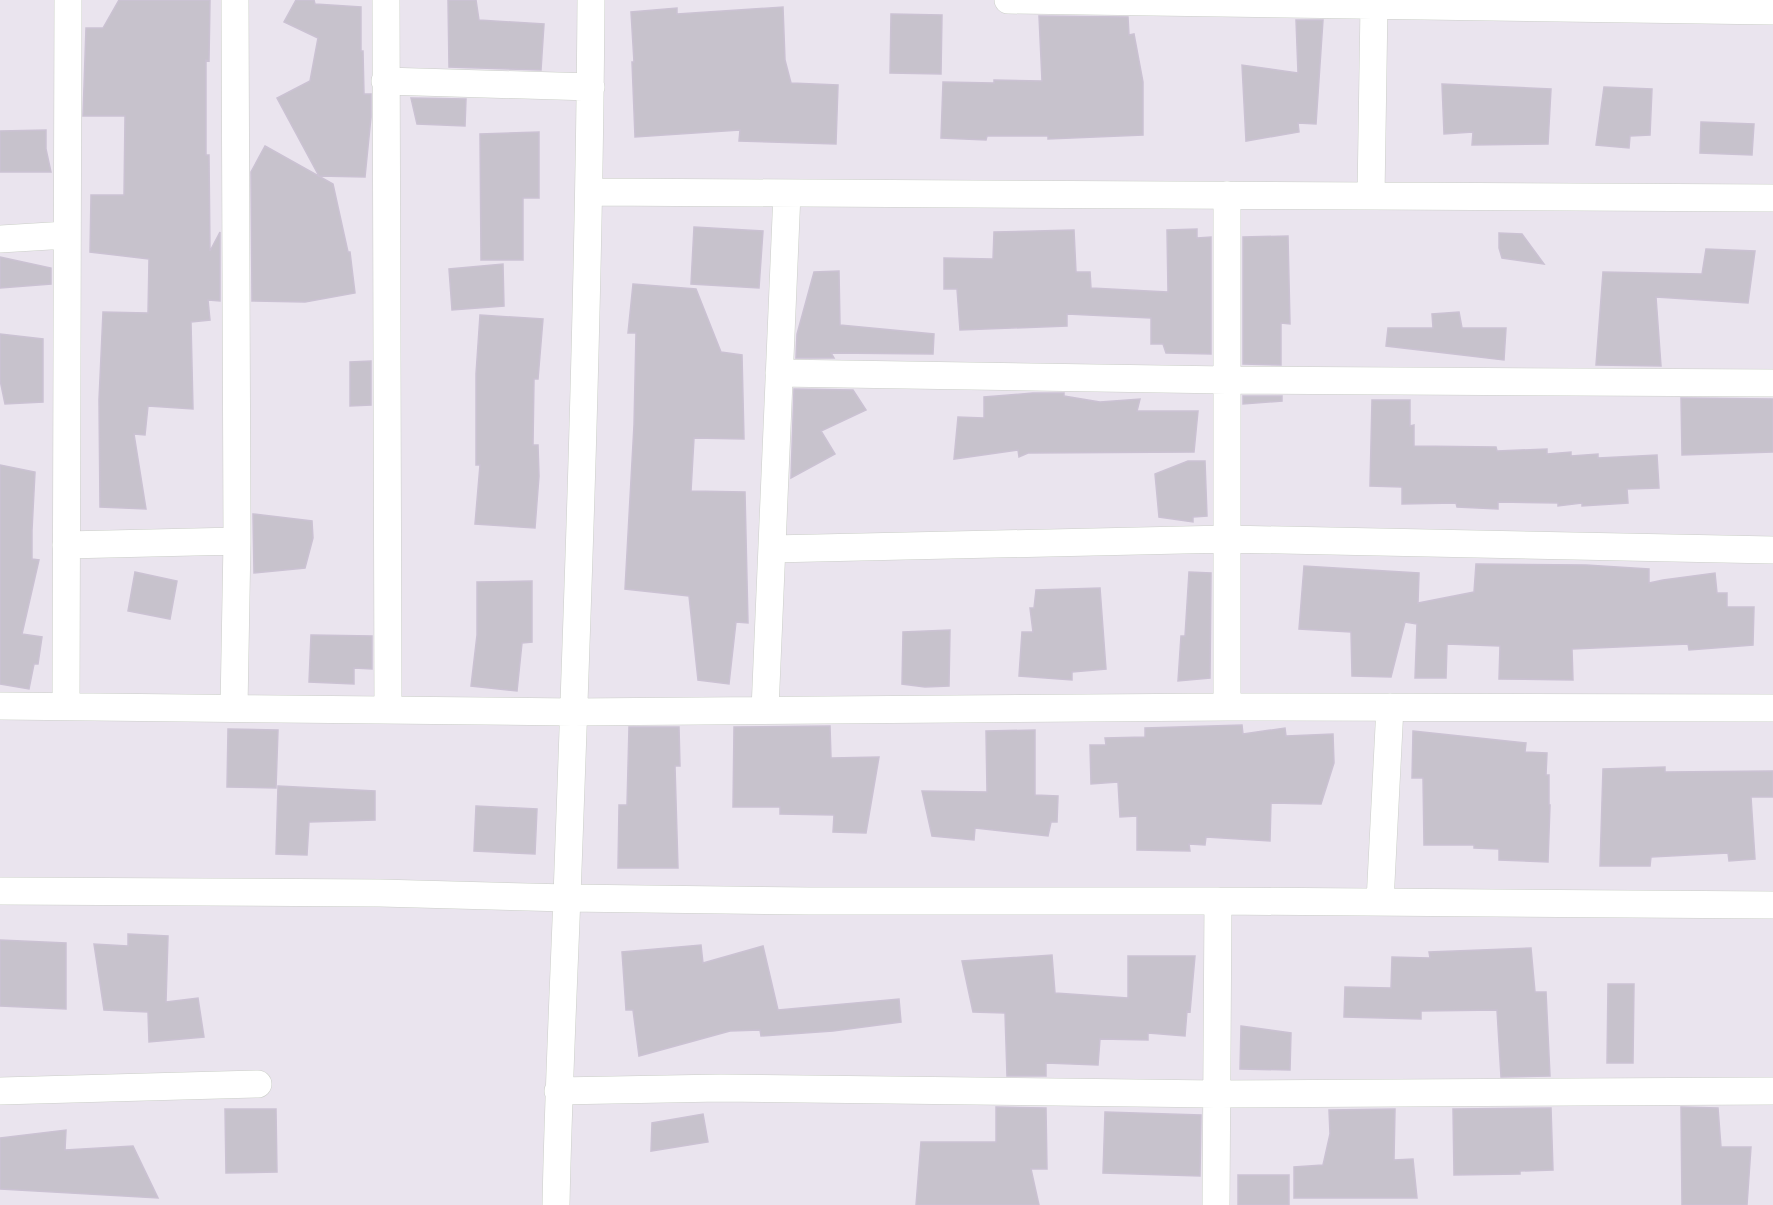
<svg xmlns="http://www.w3.org/2000/svg" width="1773" height="1205" font-family="'Varela Round',sans-serif">
  <rect width="100%" height="100%" fill="#eae4ee"/>
  <path fill="#c7c2cc" stroke="#cbc2d3" stroke-width="1.5" d="M 119,0 L 210,0 L 209,61 L 206,60 L 206,155 L 209,155 L 210,251 L 220,232 L 220,301 L 208,300 L 210,320 L 191,322 L 193,409 L 148,406 L 145,435 L 134,434 L 146,509 L 100,507 L 99,400 L 103,312 L 148,313 L 149,259 L 90,252 L 91,195 L 124,195 L 125,116 L 83,116 L 86,28 L 103,28 Z
    M 296,0 L 314,0 L 315,4 L 361,7 L 361,51 L 363,51 L 364,94 L 371,94 L 371,117 L 365,177 L 319,176 L 277,98 L 310,81 L 318,38 L 284,22 Z
    M 448,0 L 476,0 L 479,20 L 544,24 L 541,70 L 449,67 Z
    M 783,7 L 785,60 L 791,83 L 838,85 L 836,144 L 739,141 L 740,130 L 635,137 L 632,62 L 634,62 L 631,12 L 677,8 L 677,14 Z
    M 891,14 L 942,15 L 941,74 L 890,73 Z
    M 1039,16 L 1128,17 L 1129,35 L 1134,34 L 1143,82 L 1143,135 L 1048,139 L 1048,136 L 987,136 L 986,140 L 941,138 L 943,82 L 994,83 L 994,80 L 1042,81 Z
    M 1296,20 L 1323,20 L 1316,124 L 1298,123 L 1299,132 L 1246,141 L 1242,65 L 1298,73 Z
    M 1442,84 L 1551,89 L 1548,144 L 1472,145 L 1473,132 L 1444,134 Z
    M 1604,87 L 1652,89 L 1650,135 L 1630,136 L 1629,148 L 1596,145 Z
    M 411,98 L 466,99 L 465,126 L 417,124 Z
    M 1701,122 L 1754,124 L 1752,155 L 1700,153 Z
    M 46,130 L 46,149 L 51,172 L 0,172 L 0,131 Z
    M 539,132 L 539,198 L 523,198 L 523,260 L 481,260 L 480,134 Z
    M 265,146 L 333,184 L 348,252 L 350,252 L 355,293 L 305,302 L 252,301 L 251,172 Z
    M 694,227 L 763,231 L 759,288 L 691,284 Z
    M 1197,229 L 1197,238 L 1211,237 L 1211,354 L 1166,353 L 1163,344 L 1151,344 L 1151,318 L 1067,314 L 1067,326 L 960,330 L 957,289 L 944,289 L 944,258 L 993,259 L 994,232 L 1074,230 L 1076,272 L 1090,272 L 1091,288 L 1168,292 L 1167,230 Z
    M 1499,233 L 1522,234 L 1544,264 L 1502,258 L 1499,248 Z
    M 1288,236 L 1290,324 L 1281,323 L 1281,365 L 1243,364 L 1243,237 Z
    M 1706,249 L 1755,251 L 1748,303 L 1656,297 L 1661,366 L 1596,365 L 1603,272 L 1702,274 Z
    M 0,257 L 51,268 L 51,284 L 0,288 Z
    M 503,264 L 504,306 L 452,310 L 449,269 Z
    M 839,271 L 840,325 L 934,334 L 933,354 L 831,353 L 834,358 L 796,358 L 797,334 L 814,272 Z
    M 633,284 L 696,289 L 721,352 L 742,355 L 744,439 L 694,438 L 691,491 L 745,492 L 748,623 L 736,622 L 729,684 L 698,680 L 689,596 L 625,589 L 634,425 L 636,333 L 628,333 Z
    M 1459,312 L 1462,328 L 1506,328 L 1504,360 L 1386,346 L 1388,328 L 1433,328 L 1432,314 Z
    M 480,315 L 543,319 L 538,379 L 534,379 L 533,445 L 538,445 L 539,476 L 535,528 L 475,524 L 480,465 L 476,465 L 476,374 Z
    M 0,334 L 43,339 L 43,402 L 5,404 L 0,380 Z
    M 371,361 L 371,405 L 350,406 L 350,362 Z
    M 794,389 L 853,390 L 866,410 L 821,431 L 835,454 L 791,478 Z
    M 1033,393 L 1064,393 L 1064,396 L 1100,402 L 1140,399 L 1137,411 L 1198,411 L 1194,452 L 1028,453 L 1019,457 L 1018,450 L 954,459 L 958,417 L 984,418 L 984,397 Z
    M 1243,396 L 1282,396 L 1282,401 L 1243,404 Z
    M 1681,398 L 1773,399 L 1773,452 L 1682,455 Z
    M 1372,400 L 1410,400 L 1410,426 L 1414,425 L 1414,446 L 1496,447 L 1497,451 L 1547,449 L 1547,454 L 1571,452 L 1571,456 L 1598,454 L 1598,458 L 1657,455 L 1659,488 L 1627,489 L 1628,503 L 1582,506 L 1582,503 L 1558,506 L 1558,503 L 1498,502 L 1498,509 L 1457,507 L 1456,503 L 1402,504 L 1402,487 L 1370,486 Z
    M 1188,461 L 1205,461 L 1207,516 L 1193,517 L 1193,522 L 1159,517 L 1155,474 Z
    M 0,465 L 35,472 L 32,530 L 32,559 L 39,560 L 22,634 L 42,637 L 38,664 L 34,664 L 29,689 L 0,684 Z
    M 253,514 L 312,521 L 313,538 L 305,568 L 254,573 Z
    M 1476,564 L 1586,565 L 1649,569 L 1649,583 L 1663,580 L 1715,573 L 1717,593 L 1727,593 L 1727,607 L 1754,607 L 1753,645 L 1689,650 L 1688,644 L 1572,649 L 1573,680 L 1499,679 L 1500,646 L 1447,644 L 1446,678 L 1415,678 L 1417,624 L 1405,622 L 1391,677 L 1352,676 L 1351,632 L 1299,629 L 1304,566 L 1419,573 L 1418,603 L 1474,592 Z
    M 135,572 L 177,581 L 170,619 L 128,611 Z
    M 1189,572 L 1211,573 L 1210,678 L 1178,681 L 1181,636 L 1185,636 Z
    M 532,581 L 532,642 L 522,643 L 517,691 L 471,686 L 477,635 L 477,582 Z
    M 1100,588 L 1106,669 L 1072,672 L 1072,680 L 1019,676 L 1022,632 L 1033,632 L 1030,608 L 1034,608 L 1036,590 Z
    M 950,630 L 949,686 L 925,687 L 902,684 L 903,632 Z
    M 311,635 L 372,636 L 372,669 L 354,668 L 354,684 L 309,682 Z
    M 1242,725 L 1243,734 L 1285,728 L 1286,736 L 1333,734 L 1334,763 L 1321,804 L 1271,803 L 1270,841 L 1206,837 L 1205,845 L 1189,844 L 1190,851 L 1137,850 L 1137,816 L 1120,817 L 1118,782 L 1091,784 L 1090,745 L 1106,745 L 1105,738 L 1145,737 L 1145,728 Z
    M 830,726 L 831,758 L 879,757 L 866,833 L 833,832 L 834,815 L 780,814 L 780,807 L 733,807 L 734,727 Z
    M 629,727 L 679,727 L 680,766 L 675,766 L 678,868 L 618,868 L 619,805 L 627,805 Z
    M 228,729 L 278,730 L 276,788 L 227,787 Z
    M 1035,730 L 1035,795 L 1058,796 L 1057,822 L 1051,822 L 1048,836 L 975,828 L 974,840 L 932,836 L 922,791 L 987,792 L 986,731 Z
    M 1413,731 L 1526,743 L 1525,752 L 1547,753 L 1546,775 L 1549,775 L 1549,805 L 1550,805 L 1548,862 L 1499,860 L 1499,849 L 1474,848 L 1474,845 L 1424,845 L 1423,778 L 1412,778 Z
    M 1665,767 L 1665,772 L 1773,771 L 1773,797 L 1751,797 L 1755,859 L 1729,861 L 1728,853 L 1651,857 L 1650,866 L 1600,866 L 1603,769 Z
    M 278,786 L 375,791 L 375,820 L 309,822 L 307,855 L 276,854 Z
    M 476,806 L 537,809 L 535,854 L 474,851 Z
    M 128,934 L 168,936 L 166,1002 L 198,998 L 204,1037 L 149,1042 L 148,1012 L 104,1010 L 94,944 L 128,946 Z
    M 0,940 L 66,943 L 66,1009 L 0,1006 Z
    M 701,945 L 703,963 L 763,946 L 778,1010 L 899,999 L 901,1022 L 833,1031 L 761,1036 L 760,1030 L 730,1031 L 639,1056 L 633,1010 L 626,1010 L 622,952 Z
    M 1531,948 L 1535,992 L 1546,992 L 1550,1076 L 1501,1077 L 1497,1010 L 1421,1011 L 1421,1019 L 1344,1017 L 1345,987 L 1391,988 L 1392,957 L 1430,958 L 1429,952 Z
    M 1052,955 L 1055,993 L 1128,998 L 1128,956 L 1195,956 L 1190,1012 L 1187,1011 L 1185,1036 L 1148,1033 L 1148,1040 L 1100,1039 L 1098,1065 L 1046,1063 L 1046,1076 L 1007,1076 L 1005,1013 L 973,1012 L 962,961 Z
    M 1608,984 L 1634,984 L 1633,1063 L 1607,1063 Z
    M 1241,1026 L 1291,1033 L 1290,1070 L 1240,1069 Z
    M 996,1107 L 1046,1108 L 1047,1169 L 1031,1169 L 1039,1205 L 916,1205 L 921,1142 L 996,1142 Z
    M 1681,1107 L 1718,1108 L 1721,1147 L 1751,1147 L 1747,1205 L 1682,1205 Z
    M 1551,1108 L 1553,1170 L 1520,1171 L 1520,1174 L 1454,1175 L 1453,1109 Z
    M 225,1109 L 276,1109 L 277,1172 L 226,1173 Z
    M 1395,1109 L 1394,1160 L 1413,1159 L 1417,1198 L 1294,1198 L 1294,1167 L 1323,1165 L 1330,1134 L 1329,1110 Z
    M 1105,1112 L 1201,1115 L 1200,1176 L 1103,1173 Z
    M 703,1114 L 708,1142 L 651,1151 L 652,1123 Z
    M 66,1130 L 65,1150 L 133,1146 L 158,1198 L 0,1189 L 0,1138 Z
    M 1238,1175 L 1289,1175 L 1289,1205 L 1238,1205 Z"/>
  <g fill="none" stroke-linecap="round" stroke-linejoin="round">
    <g stroke="#cbcfc8" stroke-width="28">
      <path id="minor" d="M 386,0 L 388,710
        M 1008,0 L 1773,11
        M 385,81 L 591,87
        M 590,192 L 1773,198
        M 1371,196 L 1374,5
        M 0,239 L 67,235
        M 779,373 L 1227,380 L 1773,383
        M 66,545 L 237,541
        M 772,549 L 1227,539 L 1773,550
        M 0,706 L 573,712 L 1227,707 L 1773,708
        M 66,706 L 68,0
        M 1227,707 L 1227,195
        M 234,708 L 237,541 L 235,0
        M 765,710 L 787,193
        M 0,891 L 380,893 L 567,898 L 809,901 L 1218,901 L 1773,905
        M 1380,902 L 1390,707
        M 0,1091 L 258,1084
        M 558,1091 L 721,1088 L 1216,1094 L 1773,1091
        M 556,1205 C 558,1102 563,999 567,896 C 578,598 589,299 591,0
        M 1216,1205 L 1218,901"/>
    </g>
    <use href="#minor" stroke="#fff" stroke-width="27"/>
  </g>
</svg>
